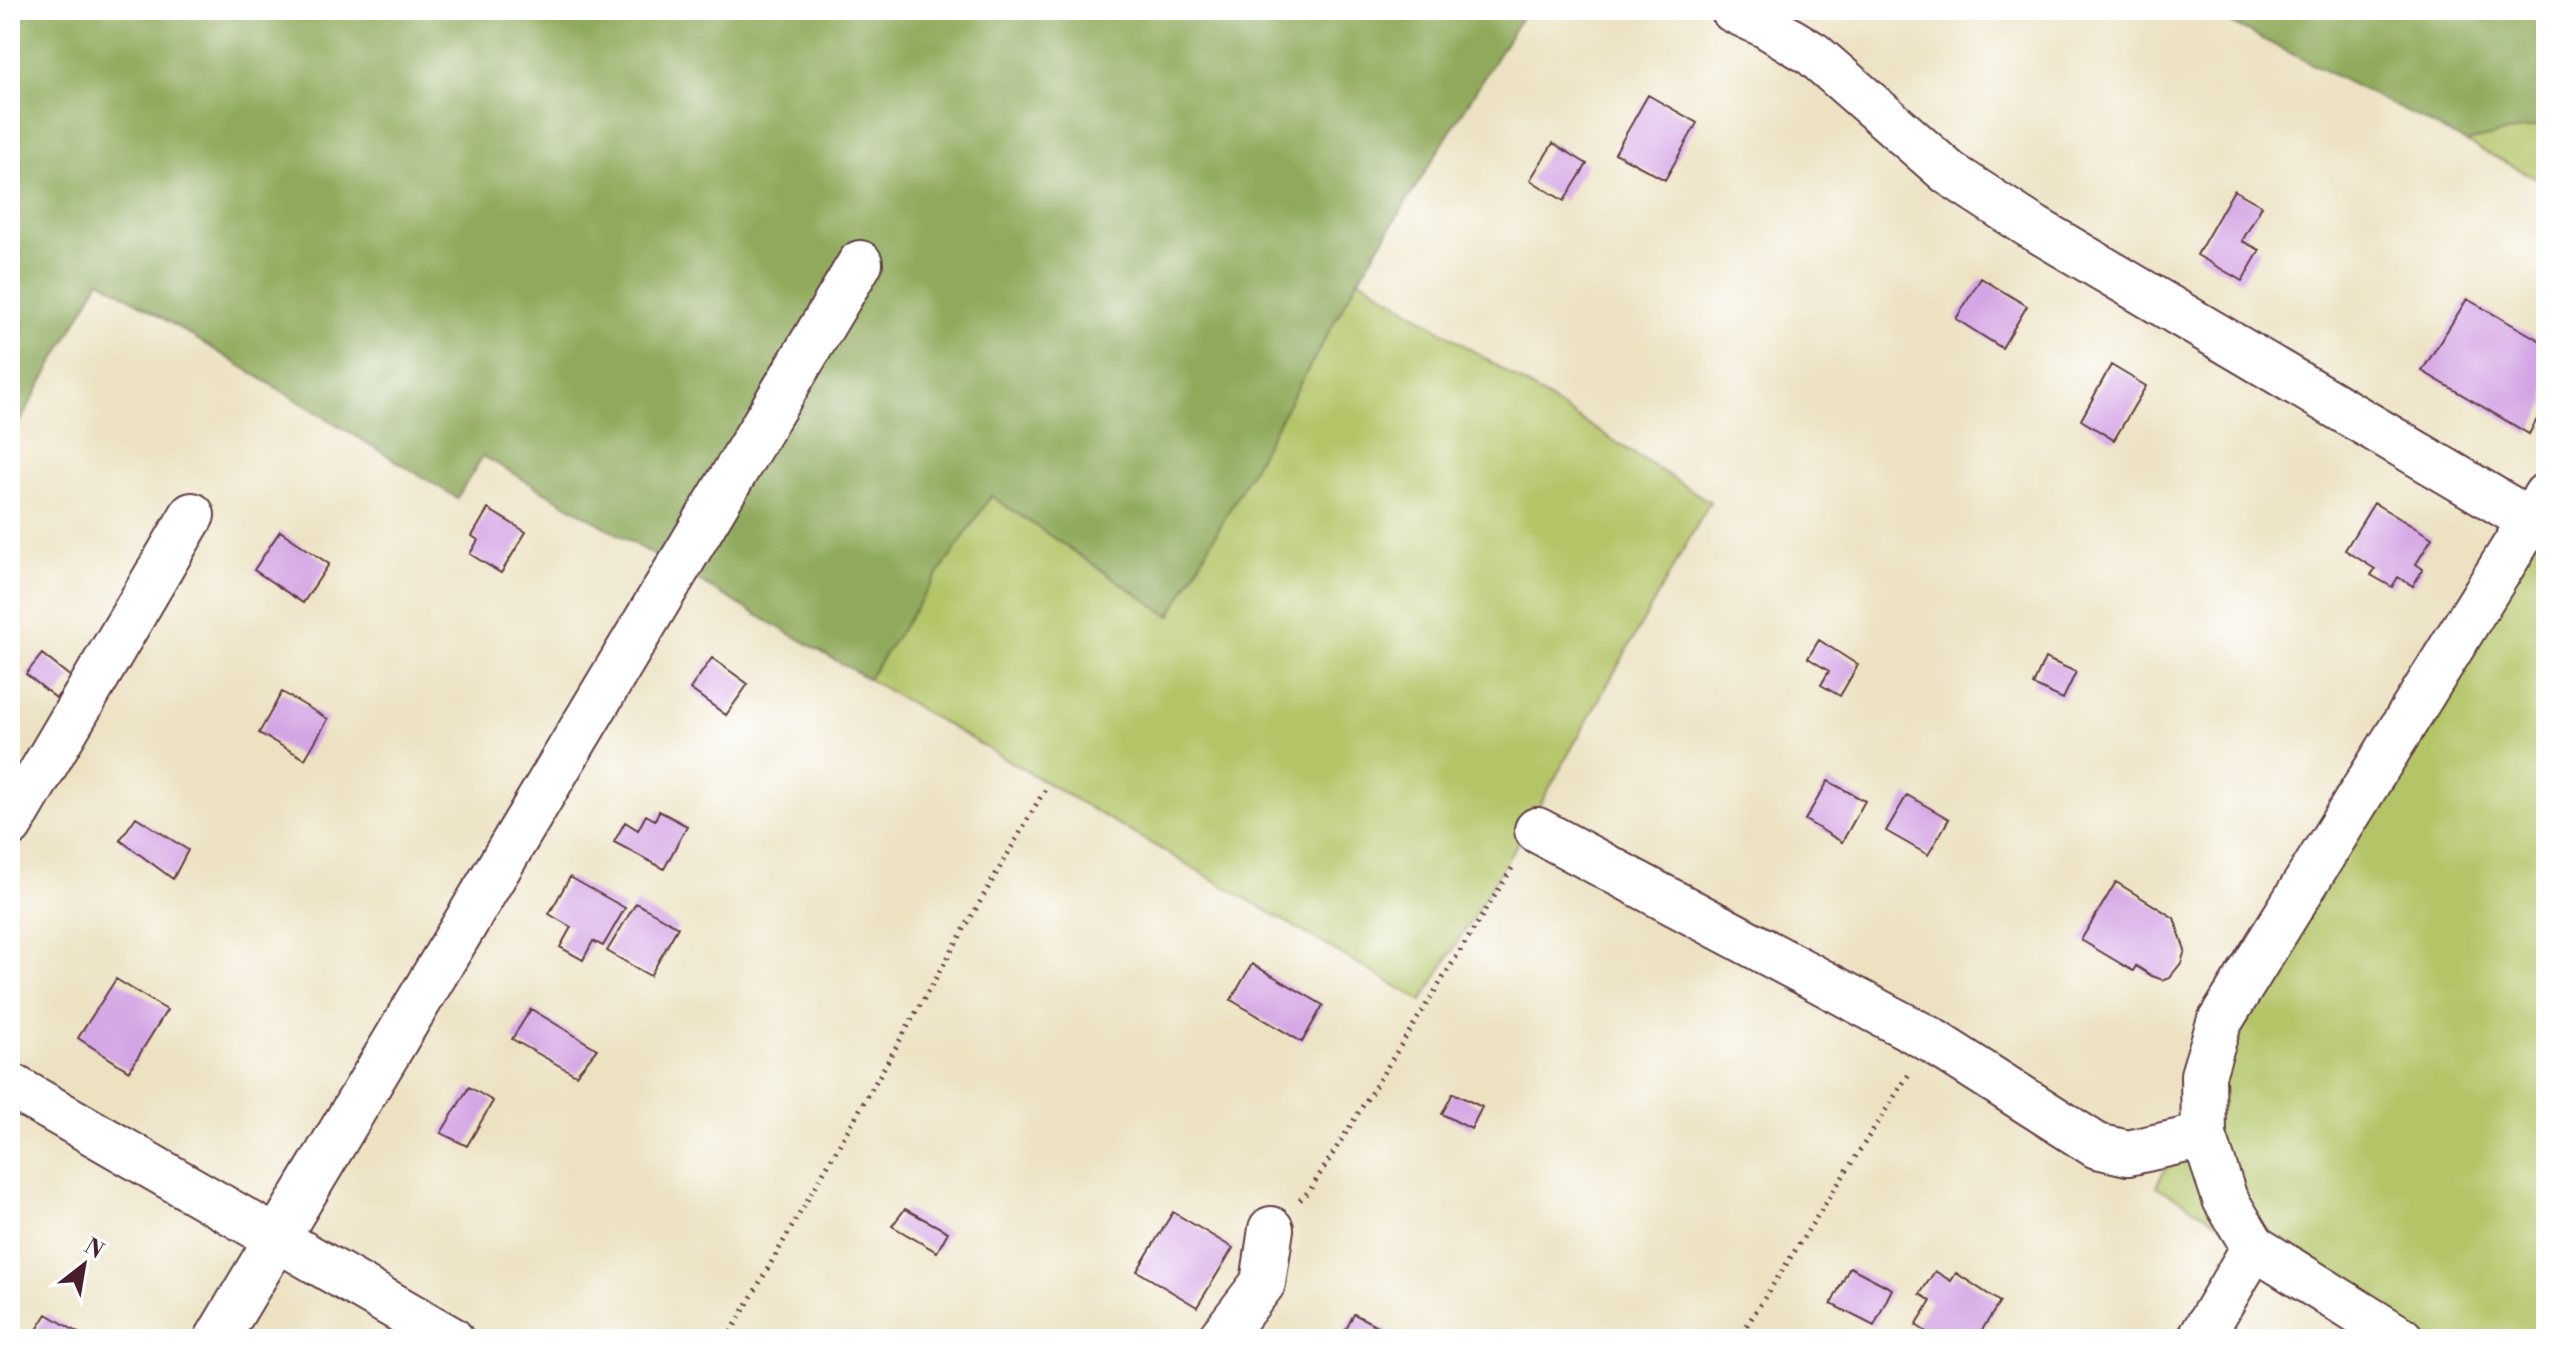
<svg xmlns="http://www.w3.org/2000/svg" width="2556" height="1349" font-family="'Libre Bodoni',serif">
  <rect width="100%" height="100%" fill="#fff"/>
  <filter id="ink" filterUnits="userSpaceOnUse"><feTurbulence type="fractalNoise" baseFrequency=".0125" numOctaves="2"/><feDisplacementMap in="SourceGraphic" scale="16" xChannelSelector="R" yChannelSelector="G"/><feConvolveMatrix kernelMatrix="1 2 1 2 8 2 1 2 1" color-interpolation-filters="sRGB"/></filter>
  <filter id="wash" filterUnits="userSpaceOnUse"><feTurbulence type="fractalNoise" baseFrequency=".006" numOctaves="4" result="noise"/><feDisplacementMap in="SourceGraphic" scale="32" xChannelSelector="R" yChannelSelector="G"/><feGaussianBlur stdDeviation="1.8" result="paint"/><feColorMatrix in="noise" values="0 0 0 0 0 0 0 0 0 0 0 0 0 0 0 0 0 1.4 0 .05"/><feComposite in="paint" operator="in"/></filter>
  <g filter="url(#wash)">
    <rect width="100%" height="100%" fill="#ece2c2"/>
    <path fill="#b4c568" stroke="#7f724a" stroke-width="2" d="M 2546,124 L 2546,183 L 2466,142 Z
      M 1359,278 L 1710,502 L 1532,819 L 1422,1001 L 868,679 L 991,496 L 1170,616 Z
      M 2546,481 L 2546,1339 L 2415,1339 L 2156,1186 Z"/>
    <path fill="#8faa5c" stroke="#6c6444" stroke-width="2" d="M 10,10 L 1526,10 L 1359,278 L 1170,616 L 991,496 L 868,679 L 483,456 L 457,498 L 100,280 L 10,439 Z
      M 2205,10 L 2546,10 L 2546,124 L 2466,142 Z"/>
    <g id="blocks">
      <path fill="#d4a5e4" d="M 1648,95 L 1697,123 L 1665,180 L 1615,153 Z
        M 1553,143 L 1587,164 L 1564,201 L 1530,180 Z
        M 2234,190 L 2262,206 L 2242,241 L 2260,250 L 2242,281 L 2197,255 Z
        M 1981,278 L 2027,306 L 2002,348 L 1956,319 Z
        M 2467,299 L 2546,344 L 2546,403 L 2529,434 L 2422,371 Z
        M 2111,365 L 2146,386 L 2114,440 L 2081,420 Z
        M 2374,503 L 2432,538 L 2416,564 L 2423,569 L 2413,586 L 2398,577 L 2392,587 L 2371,575 L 2375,569 L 2345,550 Z
        M 488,509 L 526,532 L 501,573 L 470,554 L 478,540 L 472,536 Z
        M 280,531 L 329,564 L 303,603 L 254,570 Z
        M 1819,640 L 1858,665 L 1840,696 L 1821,685 L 1829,671 L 1808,658 Z
        M 42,654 L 72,678 L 56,698 L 26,674 Z
        M 712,658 L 748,684 L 726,715 L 690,689 Z
        M 2045,658 L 2076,672 L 2063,699 L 2033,685 Z
        M 282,692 L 328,719 L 305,759 L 259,733 Z
        M 1828,781 L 1865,801 L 1842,842 L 1805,820 Z
        M 1907,795 L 1949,819 L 1928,855 L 1886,831 Z
        M 659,811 L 687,826 L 664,869 L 614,842 L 625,822 L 638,830 L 646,815 L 655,820 Z
        M 136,817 L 188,850 L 173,879 L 120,840 Z
        M 570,877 L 625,908 L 603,946 L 593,941 L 583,960 L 560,947 L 571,927 L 549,914 Z
        M 2116,882 L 2174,918 L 2185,950 L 2181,963 L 2170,977 L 2163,980 L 2152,976 L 2136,966 L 2133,971 L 2081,940 Z
        M 636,903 L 678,927 L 650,976 L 607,951 Z
        M 1252,964 L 1323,1005 L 1302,1042 L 1231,1000 Z
        M 116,979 L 167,1010 L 129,1071 L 78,1038 Z
        M 531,1009 L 597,1049 L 576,1075 L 512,1039 Z
        M 469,1087 L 493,1101 L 467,1146 L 441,1133 Z
        M 1453,1093 L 1482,1107 L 1471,1129 L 1442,1114 Z
        M 905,1209 L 948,1232 L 937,1252 L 892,1226 Z
        M 1173,1212 L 1233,1248 L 1197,1307 L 1137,1271 Z
        M 1850,1267 L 1892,1289 L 1874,1326 L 1831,1304 Z
        M 1935,1271 L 1951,1281 L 1956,1273 L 2000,1302 L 1976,1339 L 1937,1339 L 1916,1325 L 1931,1301 L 1920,1294 Z
        M 47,1314 L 88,1339 L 31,1339 Z
        M 1354,1314 L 1402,1339 L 1341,1339 Z"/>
    </g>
  </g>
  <g filter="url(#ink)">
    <use href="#blocks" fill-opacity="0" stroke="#623c42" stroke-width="2"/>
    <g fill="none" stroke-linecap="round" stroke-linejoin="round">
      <g stroke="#623c42" stroke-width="48">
        <path id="minor" d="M 1733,10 L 1765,25 L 1813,54 L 1949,173 L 2029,225 L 2531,521
          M 10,825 L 192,515
          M 1537,830 L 1931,1040 L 2097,1146 L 2128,1153 L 2204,1136
          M 10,1085 L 451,1339
          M 217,1339 L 860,263
          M 1220,1339 L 1263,1283 L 1271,1229
          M 2200,1339 L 2254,1247
          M 2401,1339 L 2254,1247 L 2225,1199 L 2204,1136 L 2203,1075 L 2219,1023 L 2546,495"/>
      </g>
      <path stroke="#623c42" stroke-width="5" stroke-dasharray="2 6" stroke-linecap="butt" d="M 1300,1200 L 1310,1190 L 1514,865
        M 727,1339 L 1047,786
        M 1738,1339 L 1909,1074"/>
      <use href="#minor" stroke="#fff" stroke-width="44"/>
    </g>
  </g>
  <rect width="2556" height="1349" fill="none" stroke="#fff" stroke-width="40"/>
  <g transform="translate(84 1265) rotate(31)" stroke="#ffffff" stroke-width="6" paint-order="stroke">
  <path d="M0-6L14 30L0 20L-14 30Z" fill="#4a1f2b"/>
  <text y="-12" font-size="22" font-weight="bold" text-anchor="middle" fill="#4a1f2b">N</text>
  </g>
</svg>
